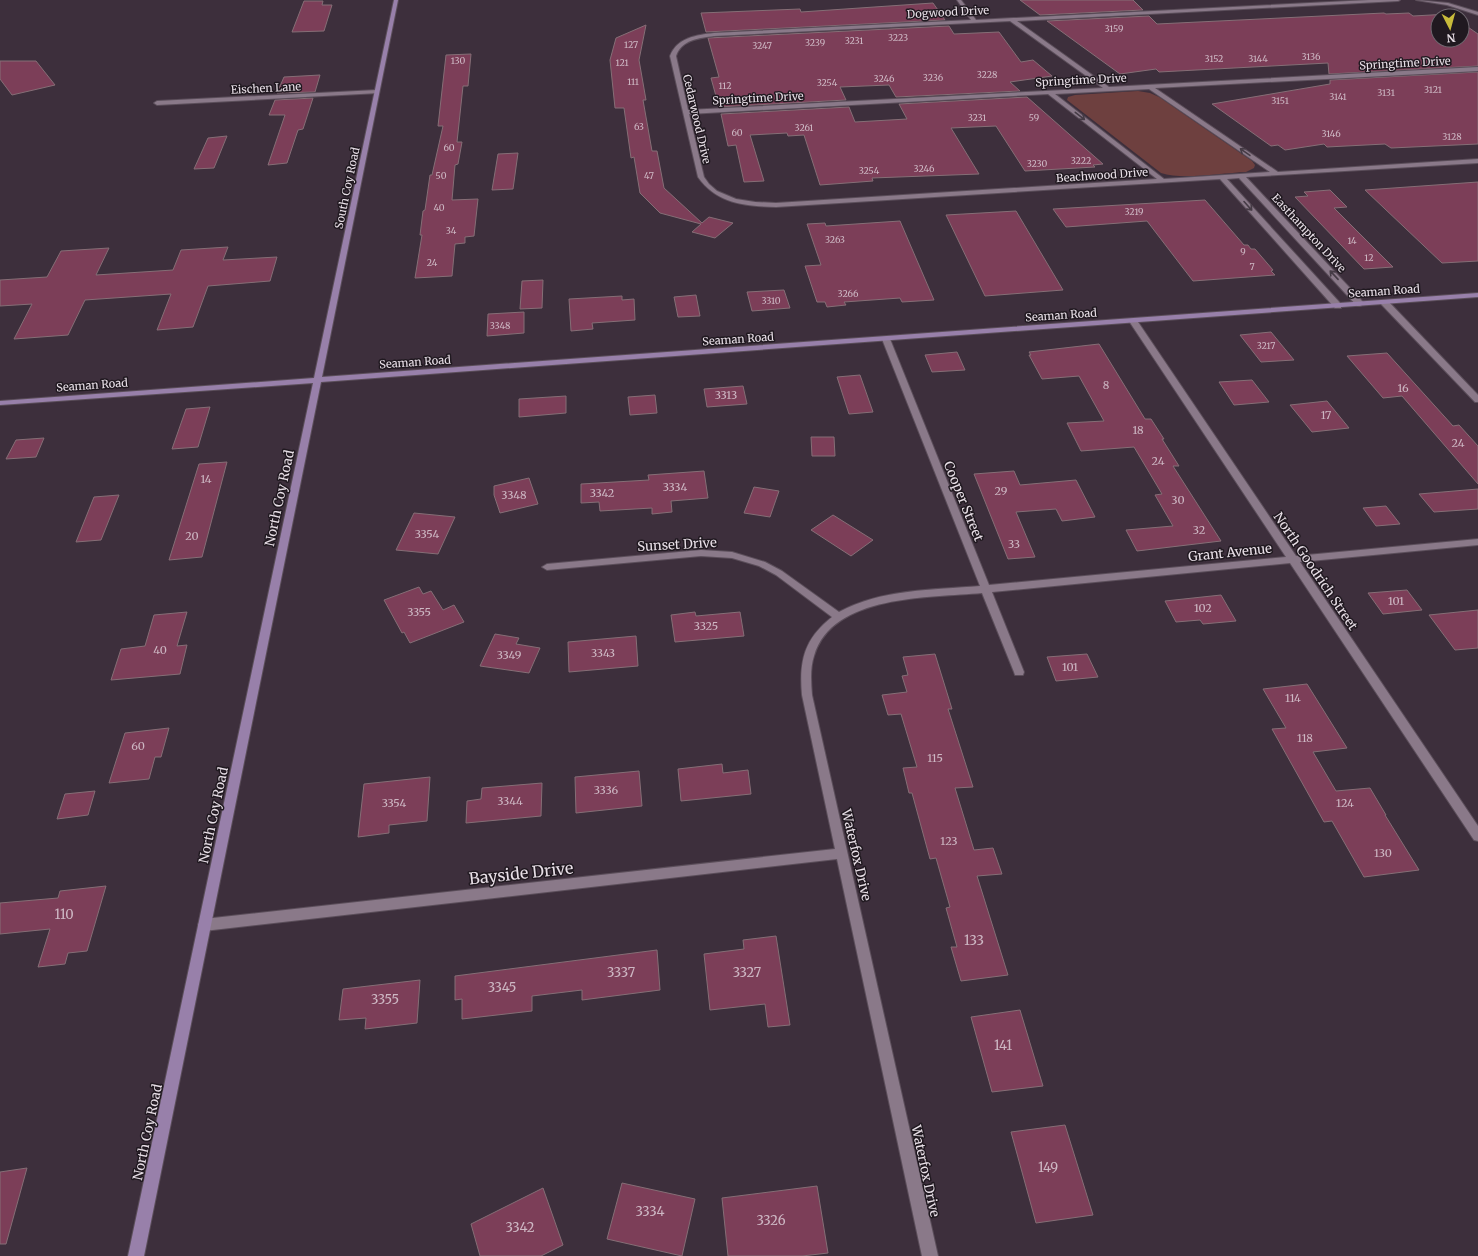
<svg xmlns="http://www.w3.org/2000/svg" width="1478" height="1256" font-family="Merriweather,serif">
  <rect width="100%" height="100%" fill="#3d2f3c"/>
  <path fill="#6e403f" d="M 1138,91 L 1150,93 L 1159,97 L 1252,161 L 1255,165 L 1254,168 L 1246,172 C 1221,173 1183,180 1161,173 L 1067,100 L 1068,97 L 1075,95 Z"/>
  <path fill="#7c3e58" stroke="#856e76" d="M 1020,0 L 1133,0 L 1143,10 L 1040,15 Z
    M 304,1 L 323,1 L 322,5 L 332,5 L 324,31 L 292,32 Z
    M 933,3 L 945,20 L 706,32 L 701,13 L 800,9 L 801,12 Z
    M 1384,13 L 1386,14 L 1409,13 L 1413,16 L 1449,14 L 1452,16 L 1438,16 L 1438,40 L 1462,40 L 1462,23 L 1478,34 L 1478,66 L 1329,74 L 1328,63 L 1159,72 L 1156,69 L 1120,74 L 1047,21 L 1149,16 L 1157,24 Z
    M 646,25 L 639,60 L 646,100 L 643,100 L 652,151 L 657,151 L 664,188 L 702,223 L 709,217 L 733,223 L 715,238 L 692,232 L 701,224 L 660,213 L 640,193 L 634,157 L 631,158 L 624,108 L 615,108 L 610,60 L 616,38 Z
    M 949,26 L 954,34 L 999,32 L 1021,62 L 1033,60 L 1052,76 L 1010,82 L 1020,91 L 896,97 L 889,85 L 840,87 L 846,100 L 719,107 L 711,78 L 719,77 L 708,38 Z
    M 471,54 L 468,86 L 463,86 L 457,142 L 462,142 L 458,164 L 455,165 L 452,200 L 478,199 L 474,236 L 465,237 L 465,243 L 455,244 L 452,276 L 415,278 L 422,235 L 420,235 L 423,211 L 425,210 L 430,175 L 432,175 L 443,126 L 438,126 L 446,55 Z
    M 0,61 L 36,61 L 55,85 L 12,95 L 0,79 Z
    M 1478,72 L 1478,144 L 1391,148 L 1385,144 L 1327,147 L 1324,144 L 1285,150 L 1278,145 L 1271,146 L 1212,104 L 1330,84 L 1330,80 Z
    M 320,75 L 315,92 L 277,93 L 284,77 Z
    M 1027,97 L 1103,164 L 1093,165 L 1095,167 L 1025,171 L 996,126 L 951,128 L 979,174 L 872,178 L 873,181 L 820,185 L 804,135 L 788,136 L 787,133 L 750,135 L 764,181 L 744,182 L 736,145 L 728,146 L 721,114 L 849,107 L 855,122 L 907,119 L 899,104 Z
    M 313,98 L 303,129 L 298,130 L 287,163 L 268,165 L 285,115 L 269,115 L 275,100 Z
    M 227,136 L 214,168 L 194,169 L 208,138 Z
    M 518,153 L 513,189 L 492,190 L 498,154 Z
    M 1478,182 L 1478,261 L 1442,263 L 1365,190 Z
    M 1330,190 L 1347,207 L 1334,208 L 1393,267 L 1364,269 L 1295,197 L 1308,196 L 1304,192 Z
    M 1205,200 L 1244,245 L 1248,245 L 1251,249 L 1255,249 L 1273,270 L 1271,271 L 1275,275 L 1193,281 L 1147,221 L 1066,227 L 1053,209 Z
    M 1016,211 L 1063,290 L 985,296 L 946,215 Z
    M 900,221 L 934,300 L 902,302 L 900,298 L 844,302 L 846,305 L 827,307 L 825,302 L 817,302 L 805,266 L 821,265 L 807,224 L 825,223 L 826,226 Z
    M 228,247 L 223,260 L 277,257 L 270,281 L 208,286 L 193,327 L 157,330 L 171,294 L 85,300 L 68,335 L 14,339 L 32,304 L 0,306 L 0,280 L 47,277 L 61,251 L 109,248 L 96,275 L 173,270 L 181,250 Z
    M 543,280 L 542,308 L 520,309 L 522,281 Z
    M 784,290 L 790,308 L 752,311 L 747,292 Z
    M 696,295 L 700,316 L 678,317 L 674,297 Z
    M 622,296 L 622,300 L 634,299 L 635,320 L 592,323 L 593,329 L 571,331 L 569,299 Z
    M 524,312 L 524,333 L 487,336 L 488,314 Z
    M 1271,332 L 1294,360 L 1261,362 L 1240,335 Z
    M 1099,344 L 1145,419 L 1151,419 L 1164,439 L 1162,439 L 1179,466 L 1173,466 L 1221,541 L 1137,551 L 1126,530 L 1173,526 L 1155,495 L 1162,494 L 1134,447 L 1081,451 L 1067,423 L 1104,421 L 1079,376 L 1042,379 L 1029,355 L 1031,355 L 1029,352 Z
    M 957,352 L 965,370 L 932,372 L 925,355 Z
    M 1387,353 L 1453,426 L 1459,425 L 1478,446 L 1478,484 L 1402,396 L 1383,398 L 1347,356 Z
    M 860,375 L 873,412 L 849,414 L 837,377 Z
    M 1252,380 L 1269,402 L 1234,405 L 1219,382 Z
    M 743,386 L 747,404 L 707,407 L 704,389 Z
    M 655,395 L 657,413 L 630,415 L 628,397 Z
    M 566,396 L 566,413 L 519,417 L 519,399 Z
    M 1327,401 L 1349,428 L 1312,432 L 1290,405 Z
    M 210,407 L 198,447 L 172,449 L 186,409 Z
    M 811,437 L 834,437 L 835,456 L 812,456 Z
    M 44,438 L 36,457 L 6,459 L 16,440 Z
    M 227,462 L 202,557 L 169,560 L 199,464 Z
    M 704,471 L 708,498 L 671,501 L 672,512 L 652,514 L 652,508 L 600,511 L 599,502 L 581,503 L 581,484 L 649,480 L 648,475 Z
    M 1014,471 L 1020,485 L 1076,480 L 1095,517 L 1062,521 L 1056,509 L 1016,512 L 1035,557 L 1008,559 L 974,474 Z
    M 529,478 L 538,504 L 500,513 L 494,495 L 494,486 Z
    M 754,487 L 779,491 L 770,517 L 744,513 Z
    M 1478,489 L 1478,509 L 1434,512 L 1419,494 Z
    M 119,495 L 101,540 L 76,542 L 94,497 Z
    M 1386,506 L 1400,524 L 1376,526 L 1363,508 Z
    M 414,513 L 455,517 L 438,554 L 396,550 Z
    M 833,515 L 873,540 L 851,556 L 811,530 Z
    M 419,587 L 423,594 L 431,591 L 443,610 L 454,605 L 464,622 L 410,643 L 404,632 L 402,633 L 384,600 Z
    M 1407,590 L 1422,610 L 1383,614 L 1368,593 Z
    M 1221,595 L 1236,621 L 1203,624 L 1200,620 L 1176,622 L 1165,601 Z
    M 1478,610 L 1478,648 L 1455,650 L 1429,615 Z
    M 187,612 L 177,646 L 187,645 L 180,674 L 111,680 L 121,649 L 145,646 L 154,615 Z
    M 695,612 L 696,616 L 740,612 L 744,636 L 675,642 L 671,615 Z
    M 495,634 L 519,638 L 516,644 L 540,648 L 529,673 L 480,666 Z
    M 636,636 L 638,666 L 569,672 L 568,642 Z
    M 935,654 L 952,709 L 948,709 L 973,787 L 955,788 L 974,850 L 993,848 L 1002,874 L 977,876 L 1008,975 L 961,981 L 951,947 L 957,947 L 946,908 L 950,907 L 936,858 L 930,859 L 912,793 L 909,793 L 903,768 L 917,767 L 901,714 L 888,715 L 882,695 L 907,692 L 902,676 L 908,675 L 903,657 Z
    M 1087,654 L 1098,677 L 1056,681 L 1047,657 Z
    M 1307,684 L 1347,748 L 1313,752 L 1336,791 L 1370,788 L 1386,815 L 1385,815 L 1419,870 L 1364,877 L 1332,821 L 1324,822 L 1272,729 L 1286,728 L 1263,689 Z
    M 169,728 L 161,757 L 155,757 L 149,779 L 109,783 L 125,733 Z
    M 722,764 L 723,773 L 748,770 L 751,794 L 681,801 L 678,769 Z
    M 639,771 L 642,806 L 576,813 L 575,777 Z
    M 430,777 L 427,821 L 389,825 L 389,833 L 358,837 L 364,784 Z
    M 542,783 L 541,816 L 466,823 L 467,801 L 481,799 L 482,788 Z
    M 95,791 L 88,815 L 57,819 L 65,794 Z
    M 106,886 L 87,951 L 68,953 L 65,964 L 38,967 L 50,929 L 0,934 L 0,903 L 58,898 L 60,891 Z
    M 776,936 L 790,1025 L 768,1027 L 765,1004 L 710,1010 L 704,954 L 744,949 L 743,940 Z
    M 657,950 L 660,990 L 582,1000 L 582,990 L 532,996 L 532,1011 L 462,1019 L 462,999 L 455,1000 L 455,976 Z
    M 420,980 L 417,1023 L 365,1029 L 366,1018 L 339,1020 L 343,989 Z
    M 1020,1010 L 1043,1086 L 992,1092 L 971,1017 Z
    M 1065,1125 L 1093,1215 L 1036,1223 L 1011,1132 Z
    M 27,1168 L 6,1244 L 0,1244 L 0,1172 Z
    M 622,1183 L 695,1199 L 682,1256 L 607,1239 Z
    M 817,1186 L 828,1253 L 802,1256 L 728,1256 L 722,1198 Z
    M 543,1188 L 563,1245 L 541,1256 L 480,1256 L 471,1224 Z"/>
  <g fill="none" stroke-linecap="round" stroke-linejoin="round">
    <g stroke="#5b4e5a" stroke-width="2">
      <path id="street" d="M 957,0 L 961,0 L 976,20 L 1369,0 L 1400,0 L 1398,1 L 1017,21 L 1109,87 L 1478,67 L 1478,71 L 1155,88 L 1278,172 L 1478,159 L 1478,163 L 1246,177 L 1363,302 L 1364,304 L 1360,306 L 1357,306 L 1239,178 L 1227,179 L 1341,304 L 1341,308 L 1335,308 L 1220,179 L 776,207 C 745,206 717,204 698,177 L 670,56 C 677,38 696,35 714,33 L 971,20 ZM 1010,21 L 1103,88 L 688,110 L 676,56 C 681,40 699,38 714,36 ZM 1149,89 L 1270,172 L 1164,179 L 1055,94 ZM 1048,94 L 1157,179 L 776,203 L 755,202 L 736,199 L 717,191 L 709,184 L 704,177 L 689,114 Z
        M 1416,0 L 1448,3 L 1478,12 L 1478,15 L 1447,5 Z
        M 377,90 L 379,91 L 379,93 L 157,105 L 154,103 L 157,101 Z
        M 1381,300 L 1387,300 L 1478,395 L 1478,402 L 1475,402 L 1381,304 Z
        M 1130,319 L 1136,319 L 1296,556 L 1478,539 L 1478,545 L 1300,562 L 1478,826 L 1478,841 L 1474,840 L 1290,563 L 992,592 L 1024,672 L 1023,675 L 1015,675 L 1014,672 L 982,593 C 930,598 832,594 814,656 C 810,668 811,682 812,695 L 938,1256 L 922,1256 L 837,859 L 204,931 L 200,929 L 198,925 L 200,921 L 204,919 L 835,849 L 802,695 C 799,661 804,639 832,617 L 776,575 L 759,566 L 732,558 L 701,556 L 547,570 L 542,567 L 547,564 L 701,550 L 732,552 L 765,562 L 782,571 L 839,612 C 881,589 933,590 980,586 L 882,339 L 883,337 L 889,337 L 890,339 L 989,585 L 1286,557 L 1129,321 Z"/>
    </g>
    <g stroke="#5b4e5a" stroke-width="2">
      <path id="secondary" d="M 394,0 L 398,0 L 322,377 L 1478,293 L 1478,297 L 321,382 L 144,1256 L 128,1256 L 313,383 L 0,405 L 0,401 L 314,378 Z"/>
    </g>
    <use href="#street" fill="#8a7989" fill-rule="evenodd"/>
    <use href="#secondary" fill="#9880aa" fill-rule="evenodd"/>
  </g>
  <defs><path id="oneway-shaft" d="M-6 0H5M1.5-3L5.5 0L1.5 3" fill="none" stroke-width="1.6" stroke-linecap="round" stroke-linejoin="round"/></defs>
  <g stroke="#453b45">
    <use href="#oneway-shaft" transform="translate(1080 116) rotate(38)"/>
    <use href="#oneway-shaft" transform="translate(1245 152) rotate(-145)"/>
    <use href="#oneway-shaft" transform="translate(1248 206) rotate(48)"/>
    <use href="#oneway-shaft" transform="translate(1334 275) rotate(-133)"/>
  </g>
  <g text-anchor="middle" stroke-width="3" stroke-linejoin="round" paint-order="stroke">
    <g font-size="9" fill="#cdb7c3">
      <text x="1114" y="32">3159</text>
      <text x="898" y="41">3223</text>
      <text x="854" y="44">3231</text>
      <text x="815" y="46">3239</text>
      <text x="631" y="48">127</text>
      <text x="762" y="49">3247</text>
      <text x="1311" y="60">3136</text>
      <text x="1214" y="62">3152</text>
      <text x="1258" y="62">3144</text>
      <text x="458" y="64">130</text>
      <text x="622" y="66">121</text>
      <text x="987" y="78">3228</text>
      <text x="933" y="81">3236</text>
      <text x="884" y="82">3246</text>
      <text x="633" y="85">111</text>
      <text x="827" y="86">3254</text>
      <text x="725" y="89">112</text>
      <text x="1433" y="93">3121</text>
      <text x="1386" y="96">3131</text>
      <text x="1338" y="100">3141</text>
      <text x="1280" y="104">3151</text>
      <text x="977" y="121">3231</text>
      <text x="1034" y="121">59</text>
      <text x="639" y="130">63</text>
      <text x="804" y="131">3261</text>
      <text x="737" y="136">60</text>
      <text x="1331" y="137">3146</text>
      <text x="1452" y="140">3128</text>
      <text x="449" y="151">60</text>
      <text x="1081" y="164">3222</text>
      <text x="1037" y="167">3230</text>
      <text x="924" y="172">3246</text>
      <text x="869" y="174">3254</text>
      <text x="441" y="179">50</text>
      <text x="649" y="179">47</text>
      <text x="439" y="211">40</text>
      <text x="1134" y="215">3219</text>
      <text x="451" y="234">34</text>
      <text x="835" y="243">3263</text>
      <text x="1352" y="244">14</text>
      <text x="1243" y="255">9</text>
      <text x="1369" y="261">12</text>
      <text x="432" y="266">24</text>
      <text x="1252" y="270">7</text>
      <text x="848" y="297">3266</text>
      <text x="771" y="304">3310</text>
      <text x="500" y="329">3348</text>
      <text x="1266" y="349">3217</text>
    </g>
    <g font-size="11" fill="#e8dfe7" stroke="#201920">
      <text transform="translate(948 12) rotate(-3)" y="4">Dogwood Drive</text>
      <text transform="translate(1405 63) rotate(-3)" y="4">Springtime Drive</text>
      <text transform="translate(1081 80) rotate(-3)" y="4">Springtime Drive</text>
      <text transform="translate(266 88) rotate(-3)" y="4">Eischen Lane</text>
      <text transform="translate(758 98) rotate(-3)" y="4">Springtime Drive</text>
      <text transform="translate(697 119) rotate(77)" y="4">Cedarwood Drive</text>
      <text transform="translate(1102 175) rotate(-4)" y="4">Beachwood Drive</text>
      <text transform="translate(347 188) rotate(-78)" y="4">South Coy Road</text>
      <text transform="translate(1309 233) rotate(47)" y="4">Easthampton Drive</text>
      <text transform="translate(1384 291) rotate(-4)" y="4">Seaman Road</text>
      <text transform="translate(1061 315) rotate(-4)" y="4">Seaman Road</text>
      <text transform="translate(738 339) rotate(-4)" y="4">Seaman Road</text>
      <text transform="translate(415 362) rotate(-4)" y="4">Seaman Road</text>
      <text transform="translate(92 385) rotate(-4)" y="4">Seaman Road</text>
    </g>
    <g font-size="11" fill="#cdb7c3">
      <text x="1106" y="389">8</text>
      <text x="1403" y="392">16</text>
      <text x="726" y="399">3313</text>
      <text x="1326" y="419">17</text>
      <text x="1138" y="434">18</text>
      <text x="1458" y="447">24</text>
      <text x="1158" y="465">24</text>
      <text x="206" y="483">14</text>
      <text x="675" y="491">3334</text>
      <text x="1001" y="495">29</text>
      <text x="602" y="497">3342</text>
      <text x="514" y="499">3348</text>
      <text x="1178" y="504">30</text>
      <text x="1199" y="534">32</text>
      <text x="427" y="538">3354</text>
      <text x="192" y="540">20</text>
      <text x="1014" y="548">33</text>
      <text x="1396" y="605">101</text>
      <text x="1203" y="612">102</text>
      <text x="419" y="616">3355</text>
      <text x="706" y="630">3325</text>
      <text x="160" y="654">40</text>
      <text x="603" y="657">3343</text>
      <text x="509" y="659">3349</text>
      <text x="1070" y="671">101</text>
      <text x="1293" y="702">114</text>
      <text x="1305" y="742">118</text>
      <text x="138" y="750">60</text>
      <text x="935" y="762">115</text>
      <text x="606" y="794">3336</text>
      <text x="510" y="805">3344</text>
      <text x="394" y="807">3354</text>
      <text x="1345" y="807">124</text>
      <text x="949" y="845">123</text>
      <text x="1383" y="857">130</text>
    </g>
    <g font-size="13" fill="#e8dfe7" stroke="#201920">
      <text transform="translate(279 498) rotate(-78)" y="5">North Coy Road</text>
      <text transform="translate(964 501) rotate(68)" y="5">Cooper Street</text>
      <text transform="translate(677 544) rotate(-3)" y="5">Sunset Drive</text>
      <text transform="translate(1230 552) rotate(-6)" y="5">Grant Avenue</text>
      <text transform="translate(1316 571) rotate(56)" y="5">North Goodrich Street</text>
      <text transform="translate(213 815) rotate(-78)" y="5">North Coy Road</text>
      <text transform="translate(857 855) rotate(77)" y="5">Waterfox Drive</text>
      <text transform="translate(147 1132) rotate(-78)" y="5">North Coy Road</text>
      <text transform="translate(926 1171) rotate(78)" y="5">Waterfox Drive</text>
    </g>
    <g font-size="13" fill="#cdb7c3">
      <text x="64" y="919">110</text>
      <text x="974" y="945">133</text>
      <text x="621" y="977">3337</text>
      <text x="747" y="977">3327</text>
      <text x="502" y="992">3345</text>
      <text x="385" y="1004">3355</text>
      <text x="1003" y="1050">141</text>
      <text x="1048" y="1172">149</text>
      <text x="650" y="1216">3334</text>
      <text x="771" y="1225">3326</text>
      <text x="520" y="1232">3342</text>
    </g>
    <g font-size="16" fill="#e8dfe7" stroke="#201920">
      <text transform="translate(521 873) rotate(-6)" y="6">Bayside Drive</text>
    </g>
  </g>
  <g transform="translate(1450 28) rotate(174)"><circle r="19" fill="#201920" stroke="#706870"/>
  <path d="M0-3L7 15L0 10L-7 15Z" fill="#c8bb3b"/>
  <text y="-6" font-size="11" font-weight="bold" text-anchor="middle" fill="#e8dfe7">N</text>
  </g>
</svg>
